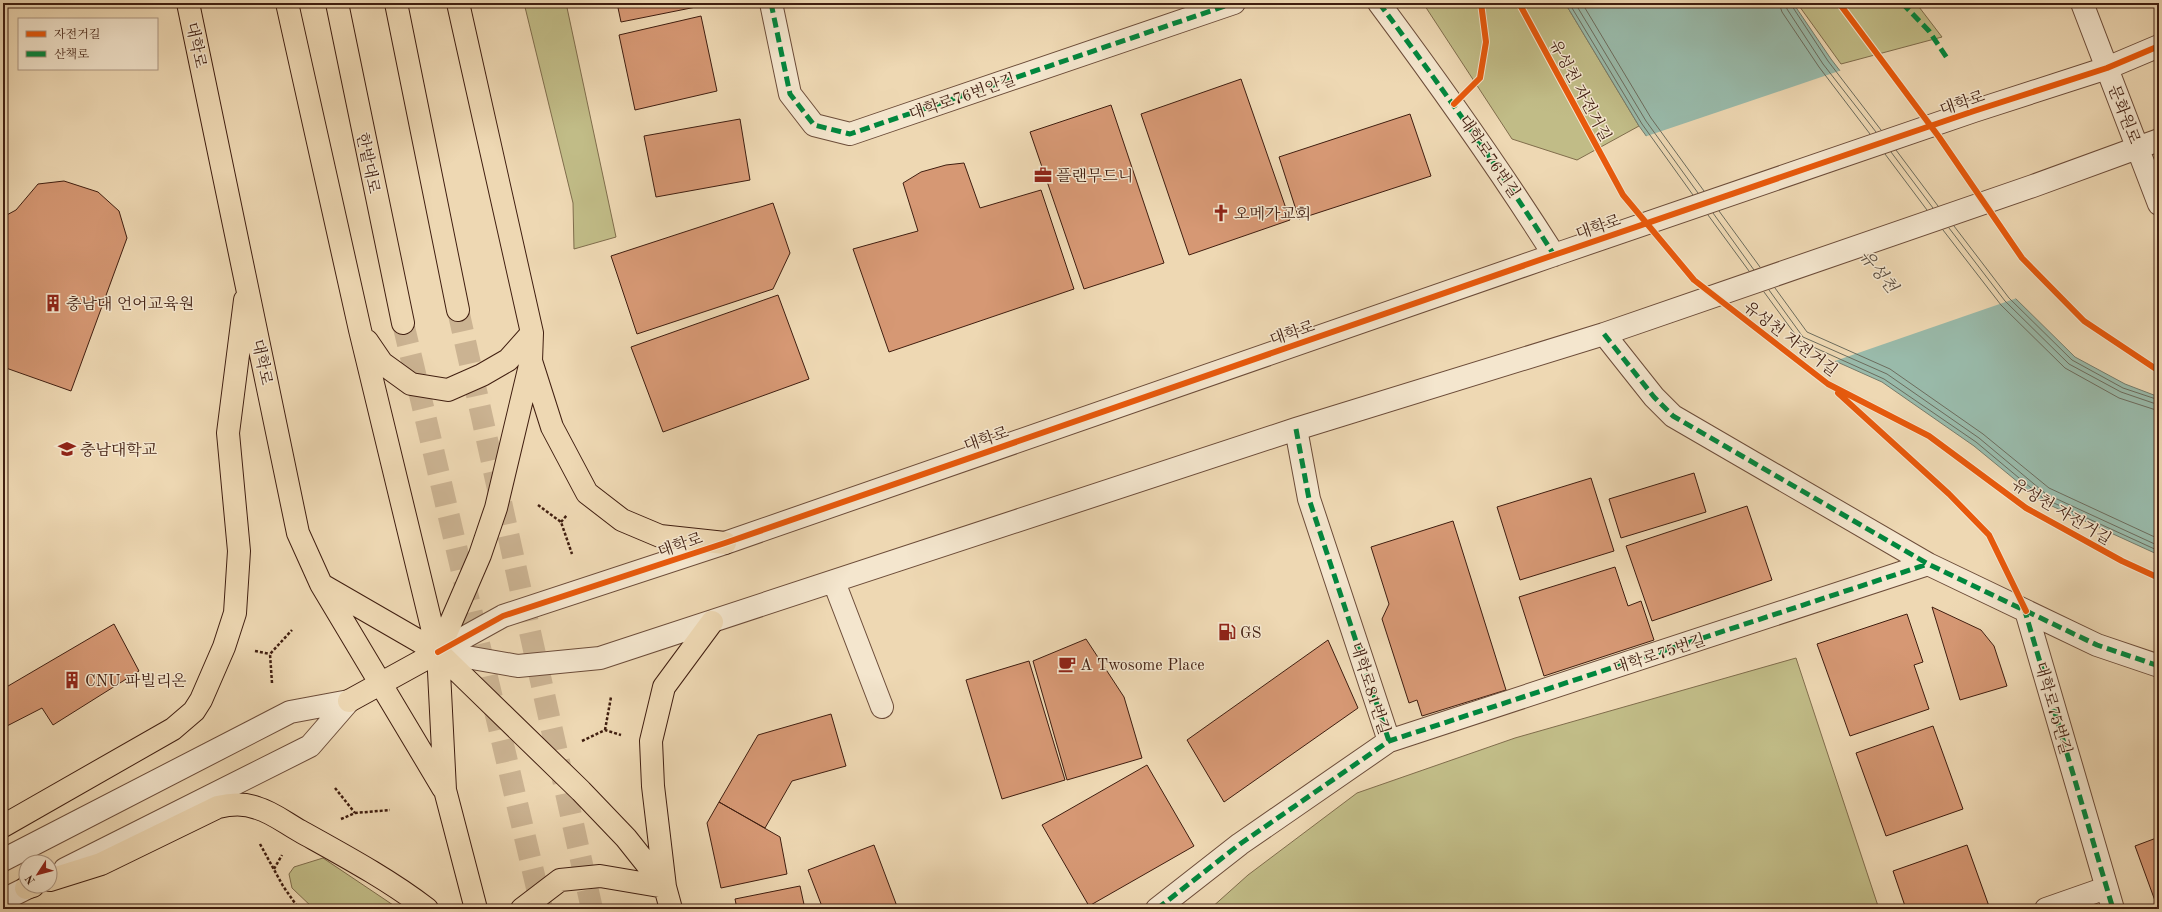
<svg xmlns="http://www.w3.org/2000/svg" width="2162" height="912" font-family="'Old Standard TT','Noto Serif KR',serif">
  <rect width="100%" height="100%" fill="#eed8b3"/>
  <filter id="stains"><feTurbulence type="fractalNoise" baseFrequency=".005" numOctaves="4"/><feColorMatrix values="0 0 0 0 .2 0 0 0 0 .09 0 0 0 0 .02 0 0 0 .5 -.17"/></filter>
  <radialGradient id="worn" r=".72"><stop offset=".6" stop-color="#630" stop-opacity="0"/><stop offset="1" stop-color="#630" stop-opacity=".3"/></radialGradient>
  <path fill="#c1bc87" stroke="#806d4c" d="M 524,3 L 566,3 L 616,237 L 574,249 L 573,203 Z
    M 1423,3 L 1565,3 L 1639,126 L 1577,160 L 1512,139 Z
    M 1797,3 L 1916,3 L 1942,37 L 1841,64 Z
    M 1796,658 L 1879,909 L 1210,909 L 1248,875 L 1357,793 L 1515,738 Z
    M 323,858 L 399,909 L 314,909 L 292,888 L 289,874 L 294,867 Z"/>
  <path fill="#99baaa" stroke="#757c6c" d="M 1565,3 L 1793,3 L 1831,59 L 2012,295 L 2075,357 L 2125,384 L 2159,397 L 2159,555 L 2041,501 L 1974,446 L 1882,382 L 1797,344 L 1639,126 Z"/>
  <path fill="#eed8b3" d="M 1842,70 L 2017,298 L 1832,362 L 1796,345 L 1644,137 Z"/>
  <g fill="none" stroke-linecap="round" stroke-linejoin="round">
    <path stroke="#6c6c5d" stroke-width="1" d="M 1569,3 L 1642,124 L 1693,195
      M 1575,3 L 1646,121 L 1698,193
      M 1582,3 L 1651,118 L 1704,191
      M 1779,3 L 1782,12 L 1819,67 L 1870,134
      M 1785,3 L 1787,9 L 1823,64 L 1876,132
      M 1790,3 L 1828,61 L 1881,130
      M 1896,150 L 1938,206
      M 1891,152 L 1933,208
      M 1885,154 L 1927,210
      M 1719,211 L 1760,267
      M 1713,213 L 1754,270
      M 1708,215 L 1749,271
      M 1954,226 L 2009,298 L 2072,360 L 2123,388 L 2159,400
      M 1949,228 L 2005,301 L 2069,364 L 2121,392 L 2159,405
      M 1943,230 L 2001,305 L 2065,368 L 2119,398 L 2159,411
      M 1775,288 L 1807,332 L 1890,369 L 1983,434 L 2049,488 L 2159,539
      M 1769,290 L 1803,337 L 1887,374 L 1979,438 L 2046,494 L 2159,546
      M 1764,292 L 1800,341 L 1884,379 L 1976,442 L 2043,498 L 2159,551"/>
  </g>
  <path fill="#d69874" stroke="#401e10" d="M 617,3 L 716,3 L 621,22 Z
    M 701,16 L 717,91 L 635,110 L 619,35 Z
    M 1241,79 L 1290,220 L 1189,255 L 1141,114 Z
    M 1111,105 L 1164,263 L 1084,289 L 1030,132 Z
    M 1410,114 L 1431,176 L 1299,219 L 1279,157 Z
    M 740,119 L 750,180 L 656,197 L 644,136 Z
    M 964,163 L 980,208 L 1041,190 L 1074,289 L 889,352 L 853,249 L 918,231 L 903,183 L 921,172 L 946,165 Z
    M 64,181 L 98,192 L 119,211 L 127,238 L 71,391 L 6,368 L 3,369 L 3,217 L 16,210 L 38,184 Z
    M 773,203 L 790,253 L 773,289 L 637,334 L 611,256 Z
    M 778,295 L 809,379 L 663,432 L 631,347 Z
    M 1694,473 L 1706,512 L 1621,538 L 1609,499 Z
    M 1591,478 L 1614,551 L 1520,580 L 1497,507 Z
    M 1747,506 L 1772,580 L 1652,621 L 1626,546 Z
    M 1453,521 L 1506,690 L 1422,716 L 1417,700 L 1409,703 L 1382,619 L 1389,604 L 1371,547 Z
    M 1615,567 L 1628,606 L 1641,601 L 1654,640 L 1544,676 L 1519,597 Z
    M 1932,607 L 1981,630 L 1994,646 L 2007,686 L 1960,700 Z
    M 1907,614 L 1923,662 L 1914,665 L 1929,709 L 1850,736 L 1817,644 Z
    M 114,624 L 139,671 L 53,725 L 42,708 L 3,728 L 3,689 Z
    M 1086,639 L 1124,697 L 1142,758 L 1067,780 L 1033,661 Z
    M 1328,640 L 1358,708 L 1224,802 L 1187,740 Z
    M 1029,661 L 1065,780 L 1002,799 L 966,680 Z
    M 831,714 L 846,766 L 792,781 L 765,828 L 719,802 L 758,735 Z
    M 1933,726 L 1963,809 L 1886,836 L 1856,753 Z
    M 1147,765 L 1194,846 L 1089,906 L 1042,825 Z
    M 719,802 L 780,837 L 787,874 L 721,888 L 707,823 Z
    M 2159,837 L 2159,909 L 2158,909 L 2135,846 Z
    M 874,845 L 898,909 L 823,909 L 808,870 Z
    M 1967,845 L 1990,909 L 1906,909 L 1893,871 Z
    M 800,886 L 805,909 L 737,909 L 735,899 Z"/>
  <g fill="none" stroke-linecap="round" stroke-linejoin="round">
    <path stroke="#cbb392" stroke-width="22" stroke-dasharray="22 11" stroke-linecap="butt" d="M 458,310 L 592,909
      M 403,323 L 542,909"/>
    <g stroke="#6c4c39" stroke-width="24">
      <path id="minor" d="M 771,3 L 790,94 L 814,125 L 850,134 L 1234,3
        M 1379,3 C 1440,85 1499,168 1554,255
        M 2082,3 L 2159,204
        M 1604,334 L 1654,397 L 1673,416 L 1928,564 L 2097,645 L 2159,666
        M 1296,429 L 1309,499 L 1389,741
        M 834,582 L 882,707
        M 2026,611 L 2113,909
        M 438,652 L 503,616 L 725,543 L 1554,255 L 1974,111 L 2107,68 L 2159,46
        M 438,652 L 518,666 L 600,658 L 1296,429 L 1604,334 L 2033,186 L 2159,140
        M 3,860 L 290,712 L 349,701
        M 65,869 L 310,746 L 349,701
        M 3,900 L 31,886
        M 1157,909 L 1240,844 L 1389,741 L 1928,564
        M 2046,909 L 2106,888"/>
    </g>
    <g stroke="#401e10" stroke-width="24">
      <path id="major" d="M 188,3 L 298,533 L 321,584 L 443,788
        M 287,3 L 360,330 L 438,652 L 445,790 L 476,909
        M 337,3 L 403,323
        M 396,3 L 458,310
        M 367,341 L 382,363 L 411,384 L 448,390 L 482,375 L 508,360 L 532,333
        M 531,361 L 552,427 L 587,493 L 622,520 L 660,536 L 725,543
        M 322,585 L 438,652 L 581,791 L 626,838 L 665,887
        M 349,701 L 438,652 L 480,555 L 496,508 L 531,361 L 532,333 L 458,3
        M 3,826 L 173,729 L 194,711 L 201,700 L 224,647 L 235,613 L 239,551 L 228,433 L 245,300
        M 50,880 L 101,864 L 218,807 C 231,804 244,803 257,808 C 272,812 287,824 300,831 C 343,855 388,879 427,909
        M 26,888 L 33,886
        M 522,909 L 560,880 L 600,876 L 665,887
        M 671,909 L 665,887 L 653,786 L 651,741 L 664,687 L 712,622"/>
    </g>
    <path stroke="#401e10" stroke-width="2.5" stroke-dasharray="3 2" stroke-linecap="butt" d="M 538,505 L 561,522 L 572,554
      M 561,522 L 567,515
      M 255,651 L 270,654
      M 272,683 L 270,654 L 292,630
      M 605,730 L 611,697
      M 582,741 L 605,730 L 621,735
      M 335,788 L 355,813
      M 341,819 L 355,813 L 390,810
      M 260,844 L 283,886 L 299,909
      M 274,869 L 282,855"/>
    <use href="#minor" stroke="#f4e6ce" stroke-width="22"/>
    <use href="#major" stroke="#eed8b3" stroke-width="22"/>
    <path stroke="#00873e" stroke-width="5" stroke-dasharray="10 5" stroke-linecap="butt" d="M 771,3 L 790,94 L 814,125 L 850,134 L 1234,3
      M 1379,3 C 1440,85 1499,168 1554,255
      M 1902,3 L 1929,31 L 1947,58
      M 1604,334 L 1654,397 L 1673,416 L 1928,564 L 2097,645 L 2159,666
      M 1296,429 L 1309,499 L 1389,741
      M 2024,608 L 2113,909
      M 1157,909 L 1240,844 L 1389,741 L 1928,564"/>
    <g stroke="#f4e6ce" stroke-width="8">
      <path id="cycleway" d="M 1519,3 L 1623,195 L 1694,280 L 1828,384 L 1929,436 L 2026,508 L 2122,561 L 2159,578
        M 1839,3 L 1939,137 L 2022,258 L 2084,321 L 2159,371
        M 1454,104 L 1480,78 L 1486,42 L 1481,3
        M 1838,393 L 1949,494 L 1989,535 L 2026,611
        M 438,652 L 503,616 L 725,543 L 1554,255 L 1974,111 L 2107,68 L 2159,46"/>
    </g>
    <use href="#cycleway" stroke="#e8590c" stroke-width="6"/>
  </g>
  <defs>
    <g id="office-bare" transform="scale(1.38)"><path d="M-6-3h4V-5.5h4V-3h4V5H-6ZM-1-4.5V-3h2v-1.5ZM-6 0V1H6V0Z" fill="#8f2418" stroke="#f4e6ce" stroke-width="2.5" paint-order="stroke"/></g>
    <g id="church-bare" transform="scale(1.38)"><path d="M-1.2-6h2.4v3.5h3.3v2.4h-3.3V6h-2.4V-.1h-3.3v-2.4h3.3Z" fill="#8f2418" stroke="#f4e6ce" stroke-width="2.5" paint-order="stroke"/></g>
    <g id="building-bare" transform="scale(1.38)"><path d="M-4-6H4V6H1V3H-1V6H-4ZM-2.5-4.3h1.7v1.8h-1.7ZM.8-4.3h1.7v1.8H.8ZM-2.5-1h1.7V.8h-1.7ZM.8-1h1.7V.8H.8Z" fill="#8f2418" stroke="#f4e6ce" stroke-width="2.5" paint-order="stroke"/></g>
    <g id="university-bare" transform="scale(1.38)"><path d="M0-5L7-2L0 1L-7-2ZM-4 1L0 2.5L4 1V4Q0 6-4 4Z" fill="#8f2418" stroke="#f4e6ce" stroke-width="2.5" paint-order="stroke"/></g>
    <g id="fuel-bare" transform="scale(1.38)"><path d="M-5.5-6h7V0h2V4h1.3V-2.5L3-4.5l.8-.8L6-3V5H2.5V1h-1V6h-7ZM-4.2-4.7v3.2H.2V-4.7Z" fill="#8f2418" stroke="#f4e6ce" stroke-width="2.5" paint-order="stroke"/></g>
    <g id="cafe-bare" transform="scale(1.38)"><path d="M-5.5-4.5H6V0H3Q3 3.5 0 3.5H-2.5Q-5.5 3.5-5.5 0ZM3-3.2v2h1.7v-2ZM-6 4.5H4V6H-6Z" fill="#8f2418" stroke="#f4e6ce" stroke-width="2.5" paint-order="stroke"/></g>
  </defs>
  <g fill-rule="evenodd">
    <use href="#office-bare" x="1043" y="175"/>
    <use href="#church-bare" x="1221" y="213"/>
    <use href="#building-bare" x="53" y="303"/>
    <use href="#university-bare" x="67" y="449"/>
    <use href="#fuel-bare" x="1227" y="632"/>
    <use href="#cafe-bare" x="1067" y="664"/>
    <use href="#building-bare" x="72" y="680"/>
  </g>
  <g text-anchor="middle" stroke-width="3" stroke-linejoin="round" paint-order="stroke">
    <g font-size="16" fill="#401e10" stroke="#f4e6ce">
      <text transform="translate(197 45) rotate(78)" y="6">대학로</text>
      <text transform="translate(1581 90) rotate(62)" y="6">유성천 자전거길</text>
      <text transform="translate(962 96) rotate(-19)" y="6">대학로76번안길</text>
      <text transform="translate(1962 102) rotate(-19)" y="6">대학로</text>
      <text transform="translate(2125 114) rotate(69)" y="6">문화원로</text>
      <text transform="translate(1490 156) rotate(56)" y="6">대학로76번길</text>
      <text transform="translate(369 163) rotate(78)" y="6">한밭대로</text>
      <text transform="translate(1598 226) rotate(-19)" y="6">대학로</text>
      <text transform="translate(1292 332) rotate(-19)" y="6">대학로</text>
      <text transform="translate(1791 338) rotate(37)" y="6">유성천 자전거길</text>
      <text transform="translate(263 362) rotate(78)" y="6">대학로</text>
      <text transform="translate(986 438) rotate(-19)" y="6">대학로</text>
      <text transform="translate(2062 511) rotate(31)" y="6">유성천 자전거길</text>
      <text transform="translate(680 544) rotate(-19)" y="6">대학로</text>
      <text transform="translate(1659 653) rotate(-18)" y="6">대학로75번길</text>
      <text transform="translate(1371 688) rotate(72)" y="6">대학로81번길</text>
      <text transform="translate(2054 708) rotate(74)" y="6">대학로75번길</text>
    </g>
    <g font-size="16" fill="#401e10" stroke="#f4e6ce" text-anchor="start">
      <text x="1056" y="181">플랜무드니</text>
      <text x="1234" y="219">오메가교회</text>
      <text x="66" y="309">충남대 언어교육원</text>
      <text x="80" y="455">충남대학교</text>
      <text x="1240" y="638">GS</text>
      <text x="1080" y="670">A Twosome Place</text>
      <text x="85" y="686">CNU 파빌리온</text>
    </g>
    <g font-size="17" font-style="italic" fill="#5b4d3e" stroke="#f4e6ce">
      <text transform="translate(1879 271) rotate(51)" y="6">유성천</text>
    </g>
  </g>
  <rect width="2162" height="912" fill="none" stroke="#eed8b3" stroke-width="16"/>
  <rect x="4" y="4" width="2154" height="904" fill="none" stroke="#401e10" stroke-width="2"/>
  <rect x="8" y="8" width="2146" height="896" fill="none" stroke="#401e10"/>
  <rect x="18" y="18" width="140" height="52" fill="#f4e6ce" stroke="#ac9682"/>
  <rect x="26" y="31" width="20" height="6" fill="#e8590c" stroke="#ac9682"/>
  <text x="54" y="38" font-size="12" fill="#401e10">자전거길</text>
  <rect x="26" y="51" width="20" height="6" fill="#00873e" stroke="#ac9682"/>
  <text x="54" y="58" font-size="12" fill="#401e10">산책로</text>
  <g transform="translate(38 874) rotate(234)"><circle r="19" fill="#f4e6ce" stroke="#ac9682"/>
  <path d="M0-3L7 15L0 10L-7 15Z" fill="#8f2418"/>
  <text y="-6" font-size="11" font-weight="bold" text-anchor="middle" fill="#401e10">N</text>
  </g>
  <rect width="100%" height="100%" filter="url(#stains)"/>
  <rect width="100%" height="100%" fill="url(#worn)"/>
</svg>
